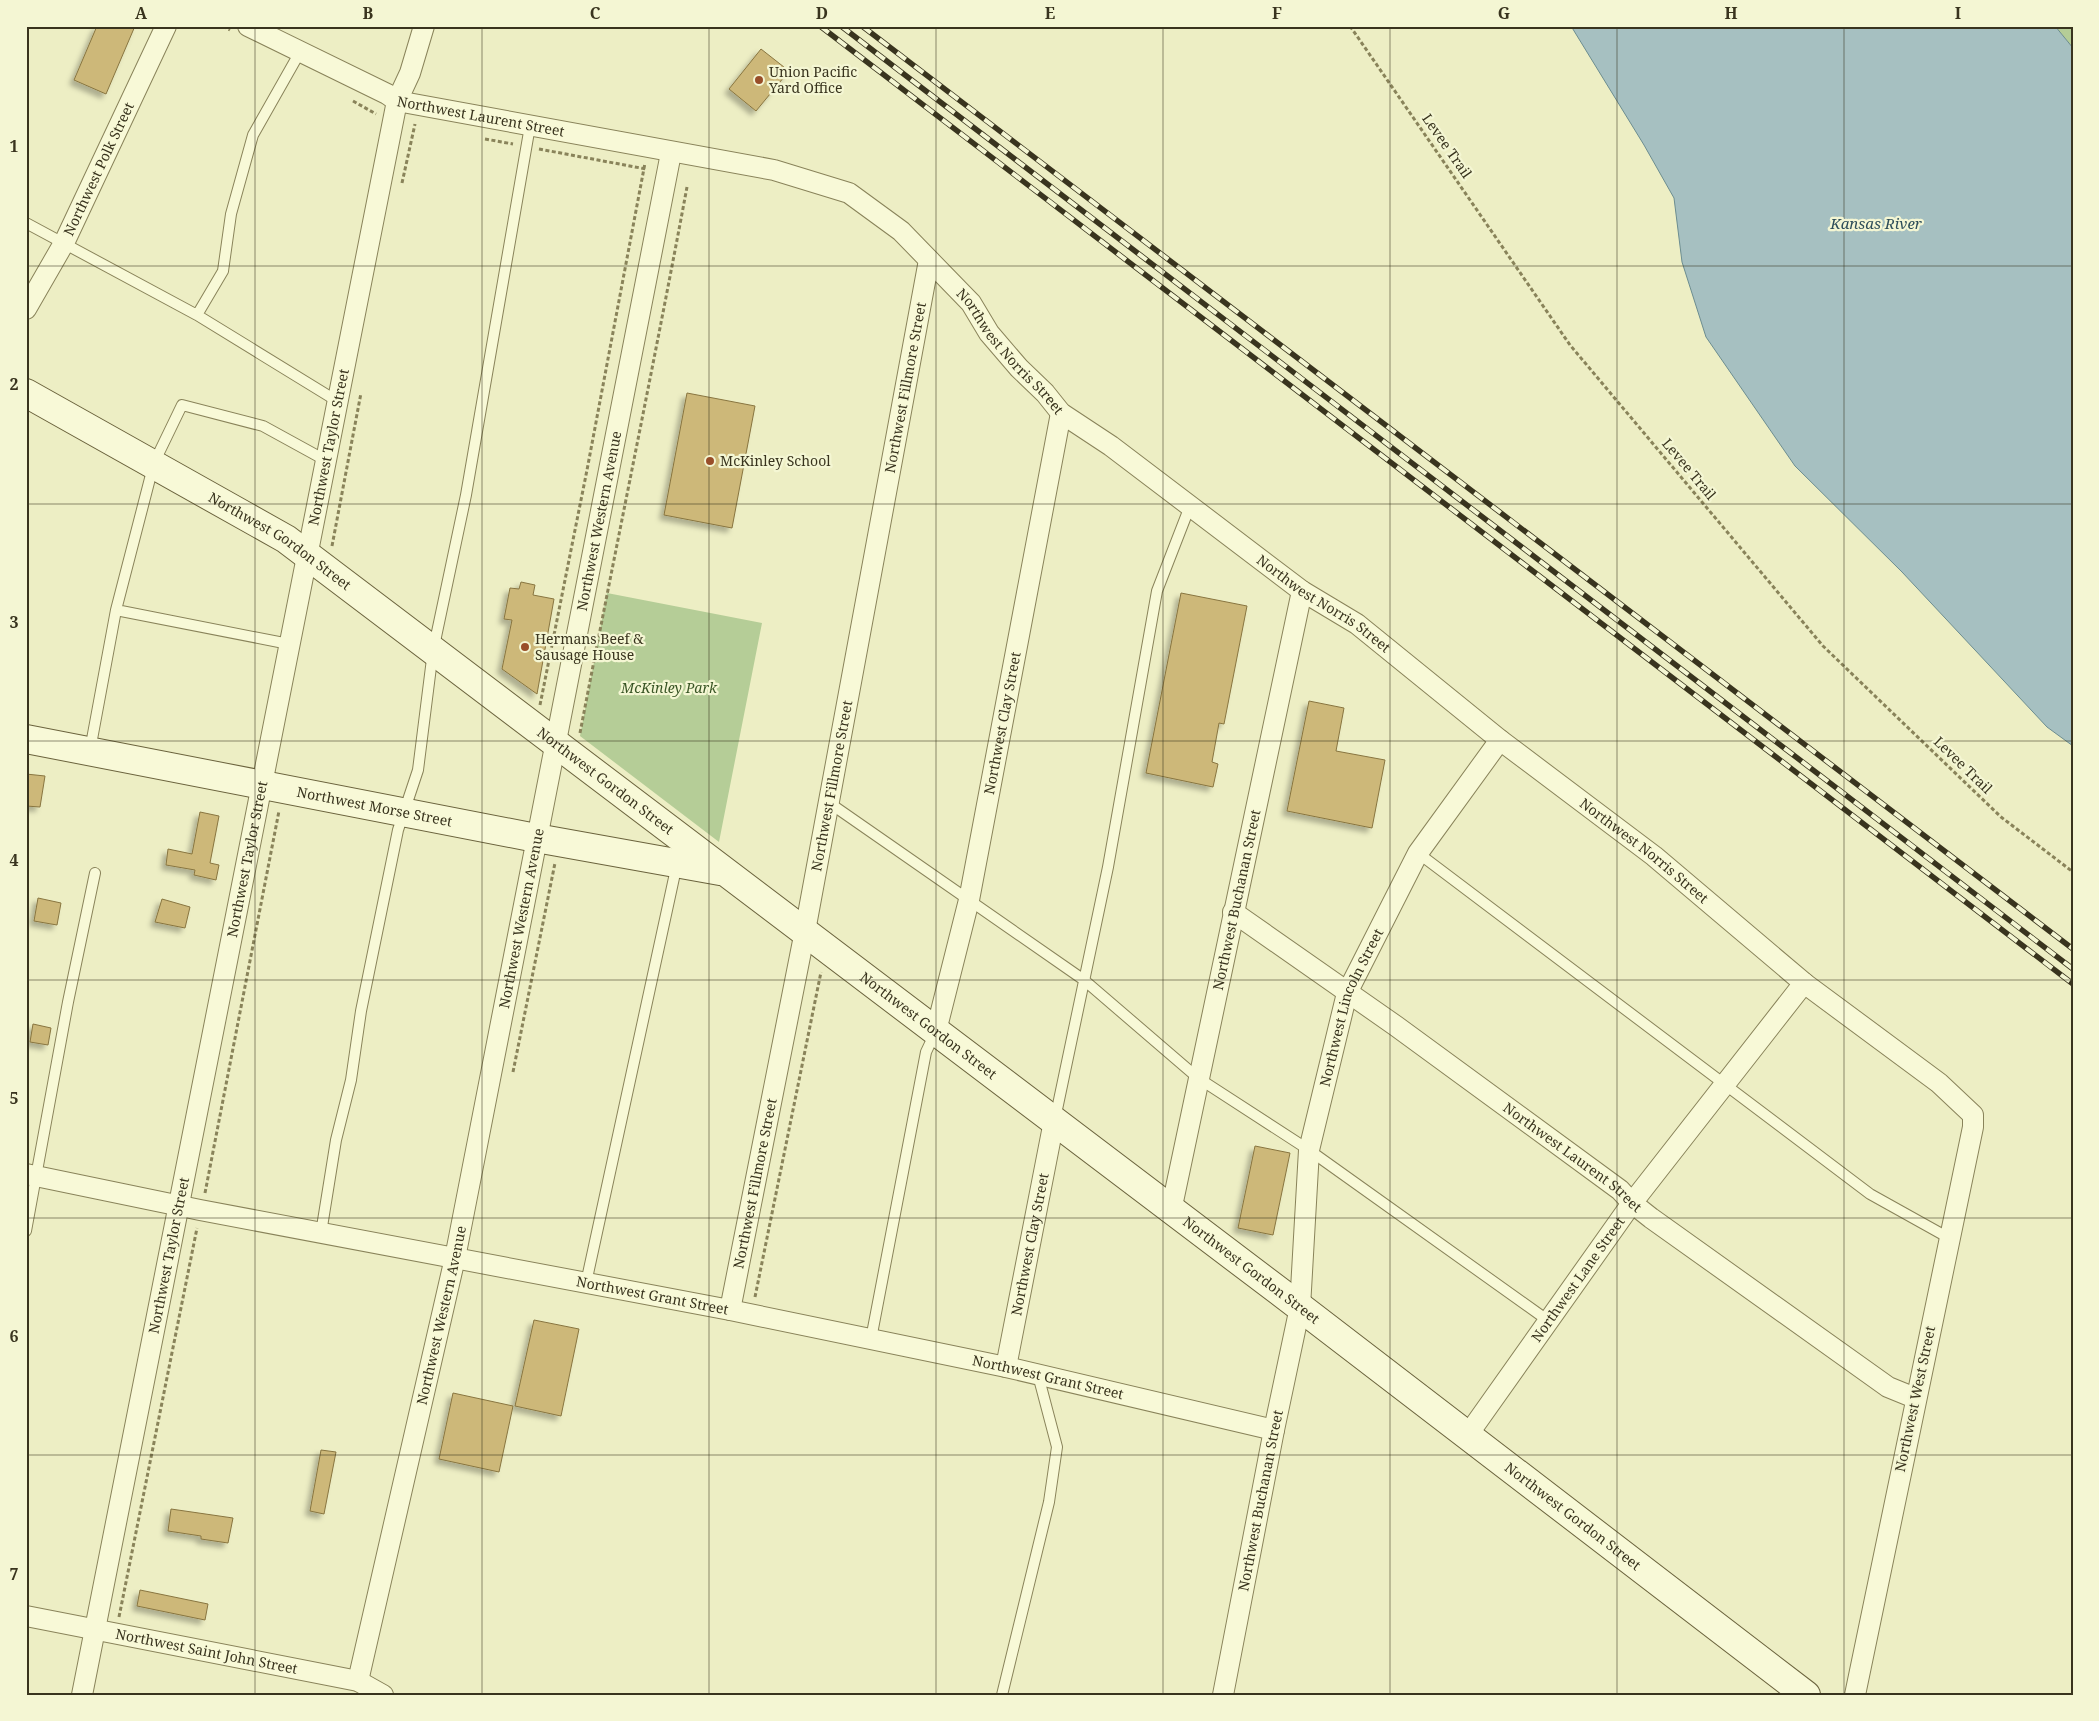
<svg xmlns="http://www.w3.org/2000/svg" width="2099" height="1721" font-family="'Noto Serif',serif">
  <defs>
    <filter id="shadow"><feDropShadow dx="-4.5" dy="4.5" stdDeviation="2.5" flood-color="#0004"/></filter>
  </defs>
  <rect width="100%" height="100%" fill="#edeec4"/>
  <path fill="#b5cd97" d="M 2055,26 L 2073,26 L 2073,48 Z
    M 607,593 L 762,623 L 719,842 L 580,736 Z"/>
  <path fill="#a6c0c1" stroke="#6c8d90" d="M 1571,26 L 2055,26 L 2073,48 L 2073,746 L 2047,727 L 1902,572 L 1795,466 L 1706,337 L 1682,262 L 1674,198 L 1644,145 Z"/>
  <path fill="#cdb879" stroke="#887540" filter="url(#shadow)" d="M 97,26 L 135,26 L 106,94 L 74,80 Z
    M 761,49 L 789,71 L 756,111 L 729,89 Z
    M 687,393 L 755,406 L 732,528 L 664,515 Z
    M 521,582 L 535,585 L 533,595 L 554,599 L 537,694 L 502,669 L 512,620 L 504,619 L 510,588 L 519,589 Z
    M 1181,593 L 1247,606 L 1224,724 L 1219,723 L 1212,762 L 1218,764 L 1213,787 L 1146,773 Z
    M 1309,701 L 1344,708 L 1336,751 L 1385,760 L 1372,828 L 1287,811 Z
    M 26,774 L 45,776 L 40,807 L 26,806 Z
    M 200,812 L 219,816 L 210,863 L 219,865 L 216,880 L 194,875 L 195,870 L 166,865 L 168,849 L 192,854 Z
    M 38,898 L 61,903 L 57,925 L 34,921 Z
    M 162,899 L 190,907 L 185,928 L 155,922 Z
    M 33,1024 L 51,1028 L 48,1045 L 30,1042 Z
    M 1255,1146 L 1290,1153 L 1273,1235 L 1238,1228 Z
    M 534,1320 L 579,1329 L 561,1416 L 515,1406 Z
    M 453,1393 L 513,1406 L 499,1472 L 439,1459 Z
    M 321,1450 L 336,1452 L 324,1514 L 310,1511 Z
    M 171,1509 L 233,1518 L 228,1543 L 201,1539 L 201,1536 L 168,1531 Z
    M 140,1590 L 208,1604 L 205,1620 L 137,1606 Z"/>
  <g fill="none" stroke-linecap="round" stroke-linejoin="round">
    <g stroke="#89835a" stroke-width="12">
      <path id="service" d="M 300,52 L 253,135 L 231,214 L 223,271 L 197,315 L 337,401
        M 26,223 L 197,315
        M 116,610 L 154,463 L 182,405 L 263,426 L 325,460
        M 90,750 L 116,610 L 289,644
        M 828,802 L 1084,980 L 1198,1078 L 1309,1150 L 1550,1322
        M 1418,853 L 1870,1194 L 1949,1238
        M 1055,1119 L 1108,867 L 1157,591 L 1190,506
        M 26,1231 L 68,1002 L 95,873
        M 321,1233 L 336,1140 L 351,1080 L 361,1011 L 398,830 L 418,770 L 433,651 L 466,495 L 530,126
        M 586,1283 L 677,864
        M 871,1339 L 926,1052 L 935,1033
        M 1002,1695 L 1049,1502 L 1057,1447 L 1038,1375"/>
    </g>
    <g stroke="#89835a" stroke-width="22">
      <g id="minor">
        <path id="s1" d="M 248,26 L 387,94 L 397,101 L 774,170 L 849,193 L 901,231 L 971,303 L 989,333 L 1019,368 L 1045,393 L 1061,413 L 1111,446 L 1302,591 L 1357,624 L 1500,740 L 1654,856 L 1804,983 L 1939,1083 L 1973,1115 L 1973,1127 L 1855,1695"/>
        <path id="s2" d="M 26,309 L 64,243 L 166,26"/>
        <path id="s3" d="M 1233,912 L 1396,1026 L 1620,1190 L 1632,1203 L 1651,1218 L 1888,1387 L 1915,1398"/>
        <path id="s4" d="M 936,1031 L 969,900 L 1061,413"/>
        <path id="s5" d="M 26,1174 L 200,1210 L 730,1310 L 1006,1367 L 1274,1430"/>
        <path id="s6" d="M 1171,1211 L 1302,591"/>
        <path id="s7" d="M 730,1310 L 805,931 L 929,260"/>
        <path id="s8" d="M 1006,1367 L 1054,1121"/>
        <path id="s9" d="M 1467,1436 L 1632,1203 L 1804,983"/>
        <path id="s10" d="M 26,1616 L 358,1681 L 383,1695"/>
        <path id="s11" d="M 358,1681 L 455,1258 L 671,153"/>
        <path id="s12" d="M 82,1695 L 397,101 L 410,73 L 424,26"/>
        <path id="s13" d="M 1223,1695 L 1274,1430 L 1300,1307 L 1309,1150 L 1347,993 L 1418,853 L 1500,740"/>
      </g>
    </g>
    <g stroke="#6b633d" stroke-width="30">
      <g id="secondary">
        <path id="s14" d="M 26,393 L 286,539 L 1300,1307 L 1806,1695"/>
        <path id="s15" d="M 26,739 L 536,838 L 720,871"/>
      </g>
    </g>
    <path stroke="#89835a" stroke-width="3" stroke-dasharray="4 2.5" stroke-linecap="butt" d="M 223,26 L 230,30
      M 1350,26 L 1570,345 L 1823,646 L 2001,817 L 2073,872
      M 353,101 L 376,114
      M 485,139 L 513,144
      M 539,149 L 646,169
      M 402,183 L 415,124
      M 332,546 L 361,393
      M 540,705 L 587,470 L 645,163
      M 580,733 C 615,551 653,369 687,187
      M 513,1072 L 555,863
      M 205,1193 L 279,811
      M 755,1297 L 821,972
      M 119,1617 L 197,1228"/>
    <use href="#service" stroke="#f8f9d7" stroke-width="10"/>
    <use href="#minor" stroke="#f8f9d7" stroke-width="20"/>
    <use href="#secondary" stroke="#f8f9d7" stroke-width="28"/>
    <g stroke="#39341e" stroke-width="5.5">
      <path id="rail" d="M 820,26 L 2073,984
        M 841,26 L 2073,969
        M 862,26 L 2073,949"/>
    </g>
    <use href="#rail" stroke="#f4f6d3" stroke-width="4" stroke-dasharray="11" stroke-linecap="butt"/>
  </g>
  <path fill="none" stroke="#39341e" stroke-width="1" stroke-opacity="0.55" d="M 255,26 L 255,1695M 482,26 L 482,1695M 709,26 L 709,1695M 936,26 L 936,1695M 1163,26 L 1163,1695M 1390,26 L 1390,1695M 1617,26 L 1617,1695M 1844,26 L 1844,1695M 26,266 L 2073,266M 26,504 L 2073,504M 26,741 L 2073,741M 26,980 L 2073,980M 26,1218 L 2073,1218M 26,1455 L 2073,1455"/>
  <g fill="#994e29" stroke="#f4f6d3" stroke-width="2">
    <circle cx="759" cy="80" r="5"/>
    <circle cx="710" cy="461" r="5"/>
    <circle cx="525" cy="647" r="5"/>
  </g>
  <g text-anchor="middle" stroke-width="4.5" stroke-linejoin="round" paint-order="stroke">
    <g font-size="14" fill="#39341e" stroke="#f4f6d3" text-anchor="start">
      <text x="769" y="77">Union Pacific<tspan x="769" dy="16">Yard Office</tspan></text>
      <text x="720" y="466">McKinley School</text>
      <text x="535" y="644">Hermans Beef &amp;<tspan x="535" dy="16">Sausage House</tspan></text>
    </g>
    <g font-size="14" fill="#39341e" stroke="#f4f6d3">
      <text dy="5" stroke="none"><textPath href="#s1" startOffset="252">Northwest Laurent Street</textPath></text>
      <text transform="translate(1447 146) rotate(55)" y="5">Levee Trail</text>
      <text dy="5" stroke="none"><textPath href="#s2" startOffset="158">Northwest Polk Street</textPath></text>
      <text dy="5" stroke="none"><textPath href="#s1" startOffset="856">Northwest Norris Street</textPath></text>
      <text dy="5" stroke="none"><textPath href="#s7" startOffset="939">Northwest Fillmore Street</textPath></text>
      <text dy="5" stroke="none"><textPath href="#s12" startOffset="1272">Northwest Taylor Street</textPath></text>
      <text transform="translate(1689 469) rotate(50)" y="5">Levee Trail</text>
      <text dy="5" stroke="none"><textPath href="#s11" startOffset="1185">Northwest Western Avenue</textPath></text>
      <text dy="5" stroke="none"><textPath href="#s14" startOffset="294">Northwest Gordon Street</textPath></text>
      <text dy="5" stroke="none"><textPath href="#s1" startOffset="1261">Northwest Norris Street</textPath></text>
      <text dy="5" stroke="none"><textPath href="#s4" startOffset="315">Northwest Clay Street</textPath></text>
      <text transform="translate(1963 765) rotate(44)" y="5">Levee Trail</text>
      <text dy="5" stroke="none"><textPath href="#s14" startOffset="699">Northwest Gordon Street</textPath></text>
      <text dy="5" stroke="none"><textPath href="#s7" startOffset="534">Northwest Fillmore Street</textPath></text>
      <text dy="5" stroke="none"><textPath href="#s15" startOffset="355">Northwest Morse Street</textPath></text>
      <text dy="5" stroke="none"><textPath href="#s1" startOffset="1666">Northwest Norris Street</textPath></text>
      <text dy="5" stroke="none"><textPath href="#s12" startOffset="852">Northwest Taylor Street</textPath></text>
      <text dy="5" stroke="none"><textPath href="#s6" startOffset="318">Northwest Buchanan Street</textPath></text>
      <text dy="5" stroke="none"><textPath href="#s11" startOffset="780">Northwest Western Avenue</textPath></text>
      <text dy="5" stroke="none"><textPath href="#s13" startOffset="702">Northwest Lincoln Street</textPath></text>
      <text dy="5" stroke="none"><textPath href="#s14" startOffset="1104">Northwest Gordon Street</textPath></text>
      <text dy="5" stroke="none"><textPath href="#s3" startOffset="419">Northwest Laurent Street</textPath></text>
      <text dy="5" stroke="none"><textPath href="#s7" startOffset="129">Northwest Fillmore Street</textPath></text>
      <text dy="5" stroke="none"><textPath href="#s8" startOffset="125">Northwest Clay Street</textPath></text>
      <text dy="5" stroke="none"><textPath href="#s12" startOffset="448">Northwest Taylor Street</textPath></text>
      <text dy="5" stroke="none"><textPath href="#s14" startOffset="1509">Northwest Gordon Street</textPath></text>
      <text dy="5" stroke="none"><textPath href="#s9" startOffset="192">Northwest Lane Street</textPath></text>
      <text dy="5" stroke="none"><textPath href="#s5" startOffset="638">Northwest Grant Street</textPath></text>
      <text dy="5" stroke="none"><textPath href="#s11" startOffset="375">Northwest Western Avenue</textPath></text>
      <text dy="5" stroke="none"><textPath href="#s5" startOffset="1042">Northwest Grant Street</textPath></text>
      <text transform="translate(1915 1399) rotate(-78)" y="5">Northwest West Street</text>
      <text dy="5" stroke="none"><textPath href="#s13" startOffset="198">Northwest Buchanan Street</textPath></text>
      <text dy="5" stroke="none"><textPath href="#s14" startOffset="1914">Northwest Gordon Street</textPath></text>
      <text dy="5" stroke="none"><textPath href="#s10" startOffset="184">Northwest Saint John Street</textPath></text>
    </g>
    <g font-size="14" font-style="italic" fill="#395525" stroke="#f4f6d3">
      <text x="669" y="693">McKinley Park</text>
    </g>
    <g font-size="15" font-style="italic" fill="#2d4d59" stroke="#f4f6d3">
      <text x="1876" y="229">Kansas River</text>
    </g>
  </g>
  <rect width="2099" height="1721" fill="none" stroke="#f4f6d3" stroke-width="55"/>
  <rect x="28" y="28" width="2044" height="1666" fill="none" stroke="#39341e" stroke-width="2"/>
  <g font-size="16" text-anchor="middle" font-weight="bold" fill="#39341e">
    <text x="141" y="19">A</text>
    <text x="368" y="19">B</text>
    <text x="595" y="19">C</text>
    <text x="822" y="19">D</text>
    <text x="1050" y="19">E</text>
    <text x="1277" y="19">F</text>
    <text x="1504" y="19">G</text>
    <text x="1731" y="19">H</text>
    <text x="1958" y="19">I</text>
    <text x="14" y="152">1</text>
    <text x="14" y="390">2</text>
    <text x="14" y="628">3</text>
    <text x="14" y="866">4</text>
    <text x="14" y="1104">5</text>
    <text x="14" y="1342">6</text>
    <text x="14" y="1580">7</text>
  </g>
</svg>
